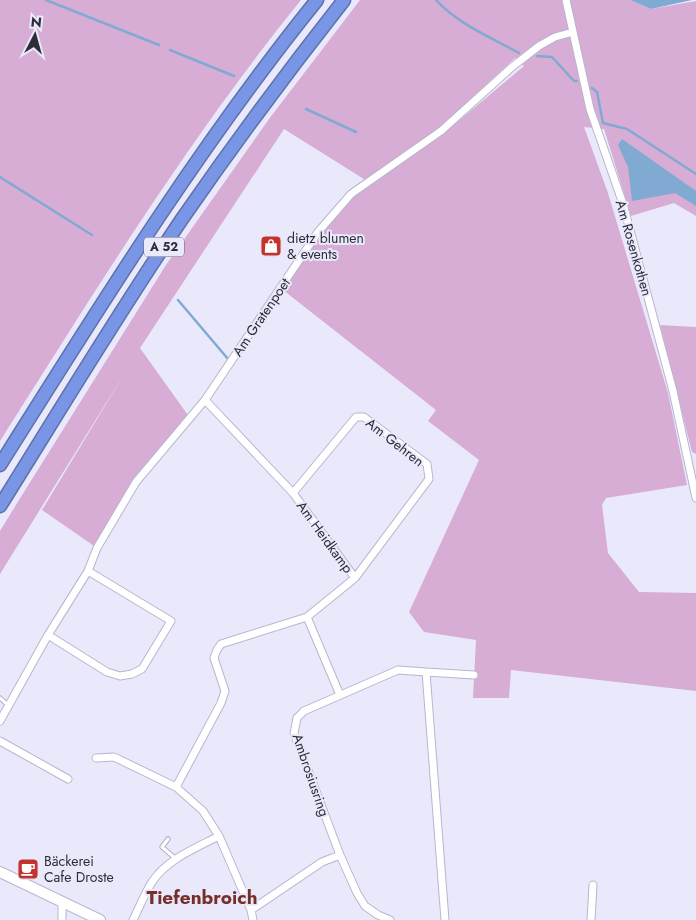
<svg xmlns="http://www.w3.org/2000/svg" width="696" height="920" font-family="Jost,sans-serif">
  <rect width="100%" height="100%" fill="#eae9fc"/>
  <path fill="#d7acd5" d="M 0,0 L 301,0 C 189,138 95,291 0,441 Z
    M 360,0 L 630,0 L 651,9 L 696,1 L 696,216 L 674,203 L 631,216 L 604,129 L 584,127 L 608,193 L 668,393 L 687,485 L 606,498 L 602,505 L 608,553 L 639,592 L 696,593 L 696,691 L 511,670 L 509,698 L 473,698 L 476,640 L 424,632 L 409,612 L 479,460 L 428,421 L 436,410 L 283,290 L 322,234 L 353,197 L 443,134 L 524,66 L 515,58 L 439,128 L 367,181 L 284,129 L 140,348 L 190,418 L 136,482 L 97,548 L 42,510 L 126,371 L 0,574 L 0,531 L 19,500 L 166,265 L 269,119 Z
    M 660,325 L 696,327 L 696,454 L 692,452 Z"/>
  <path fill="#80aad2" d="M 630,0 L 692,0 L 651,9 Z
    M 622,139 L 696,191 L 696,206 L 675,193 L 632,201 L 628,167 L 618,145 Z"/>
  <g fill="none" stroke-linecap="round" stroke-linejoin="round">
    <path stroke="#80aad2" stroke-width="2.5" d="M 46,0 L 159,45
      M 436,0 C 458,24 490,37 519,53
      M 170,50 L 234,76
      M 537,56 L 552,57 L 574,81 L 577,81
      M 592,88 L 597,92 L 603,123 L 627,129 L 696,174
      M 306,109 L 356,132
      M 0,177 L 92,235
      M 178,300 L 228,359"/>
    <g stroke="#b7b6cd" stroke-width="5.5">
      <path id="lane" d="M 0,698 L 8,705
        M 168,839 L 162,847 L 176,859"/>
    </g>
    <g stroke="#b7b6cd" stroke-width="9">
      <path id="street" d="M 566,0 L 590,109 L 623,204 L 673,391 L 696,498
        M 293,493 L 356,417 L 364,417 L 427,464 L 429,479 L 355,578
        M 307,617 L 340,695
        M 48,635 L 107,672 L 120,676 L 132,674 L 142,669 L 171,621 L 88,571
        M 426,672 L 474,675
        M 0,721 L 48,635 L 88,571 L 97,548 L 136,482 L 205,400 L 318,232 L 351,194 L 441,131 L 512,67 L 539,46 L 555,37 L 573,32
        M 0,741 L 68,779
        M 96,758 L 114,757 L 176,787 L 203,811 L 219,836 L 251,910 L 253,920
        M 176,787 L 221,703 L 225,691 L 214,658 L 217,650 L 221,644 L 307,617 L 355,578 L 293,493 L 205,400
        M 62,902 L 62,920
        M 251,910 L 322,862 L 340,855
        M 133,920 C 139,908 145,893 152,882 C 167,859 196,848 219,836
        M 390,920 L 378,915 L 365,906 L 357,893 L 340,855 L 294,733 L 297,718 L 304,711 L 398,670 L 426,672 L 445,920
        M 591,920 L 593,885"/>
    </g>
    <g stroke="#b7b6cd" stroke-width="12">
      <path id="secondary" d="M 0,872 L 100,920"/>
    </g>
    <g stroke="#5f71a8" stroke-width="15">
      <path id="highway" d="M 0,465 C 100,306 199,146 317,0
        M 0,506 C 60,410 119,312 182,219 C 234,144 288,71 344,0"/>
    </g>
    <use href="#lane" stroke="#fff" stroke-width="3"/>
    <use href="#street" stroke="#fff" stroke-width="7"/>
    <use href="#secondary" stroke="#fff" stroke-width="10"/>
    <use href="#highway" stroke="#7995e5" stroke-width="12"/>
  </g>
  <defs>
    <g id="shop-square" transform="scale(1.125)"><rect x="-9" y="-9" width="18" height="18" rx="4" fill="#c1332c" stroke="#eae9fc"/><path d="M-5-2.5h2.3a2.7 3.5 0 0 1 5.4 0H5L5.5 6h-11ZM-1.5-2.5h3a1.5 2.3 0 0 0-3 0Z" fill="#fff"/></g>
    <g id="cafe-square" transform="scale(1.125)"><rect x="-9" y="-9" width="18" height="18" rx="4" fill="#c1332c" stroke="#eae9fc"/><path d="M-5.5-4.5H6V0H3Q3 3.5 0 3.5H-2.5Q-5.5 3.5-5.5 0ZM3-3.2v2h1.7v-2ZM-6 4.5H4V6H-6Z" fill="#fff"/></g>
  </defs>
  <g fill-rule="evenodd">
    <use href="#shop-square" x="271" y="246"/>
    <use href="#cafe-square" x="28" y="869"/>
  </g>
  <g text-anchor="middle" stroke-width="4" stroke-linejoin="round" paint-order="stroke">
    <rect fill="#eae9fc" stroke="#666572" stroke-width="1" x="144" y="237.5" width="40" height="19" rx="4"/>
    <g font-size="12" font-weight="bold" fill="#2e2d37">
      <text x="164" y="251">A 52</text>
    </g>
    <g font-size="14" fill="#2e2d37" stroke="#eae9fc" text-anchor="start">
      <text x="287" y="243">dietz blumen<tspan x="287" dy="16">&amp; events</tspan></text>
      <text x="44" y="866">Bäckerei<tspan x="44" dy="16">Cafe Droste</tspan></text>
    </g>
    <g font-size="14" fill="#2e2d37" stroke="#eae9fc">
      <text transform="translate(634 248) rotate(74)" y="5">Am Rosenkothen</text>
      <text transform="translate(261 317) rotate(-56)" y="5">Am Gratenpoet</text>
      <text transform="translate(395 442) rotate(38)" y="5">Am Gehren</text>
      <text transform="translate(325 537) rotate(54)" y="5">Am Heidkamp</text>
      <text transform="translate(311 775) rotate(71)" y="5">Ambrosiusring</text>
    </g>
    <g font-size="19" font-weight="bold" fill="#763029" stroke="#eae9fc">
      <text x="202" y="904">Tiefenbroich</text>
    </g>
  </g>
  <g transform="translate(35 35) rotate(6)" stroke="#eae9fc" stroke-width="4" paint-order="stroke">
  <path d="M0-4L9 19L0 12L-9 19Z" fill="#2e2d37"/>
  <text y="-8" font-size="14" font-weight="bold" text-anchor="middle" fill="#2e2d37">N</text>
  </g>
</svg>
